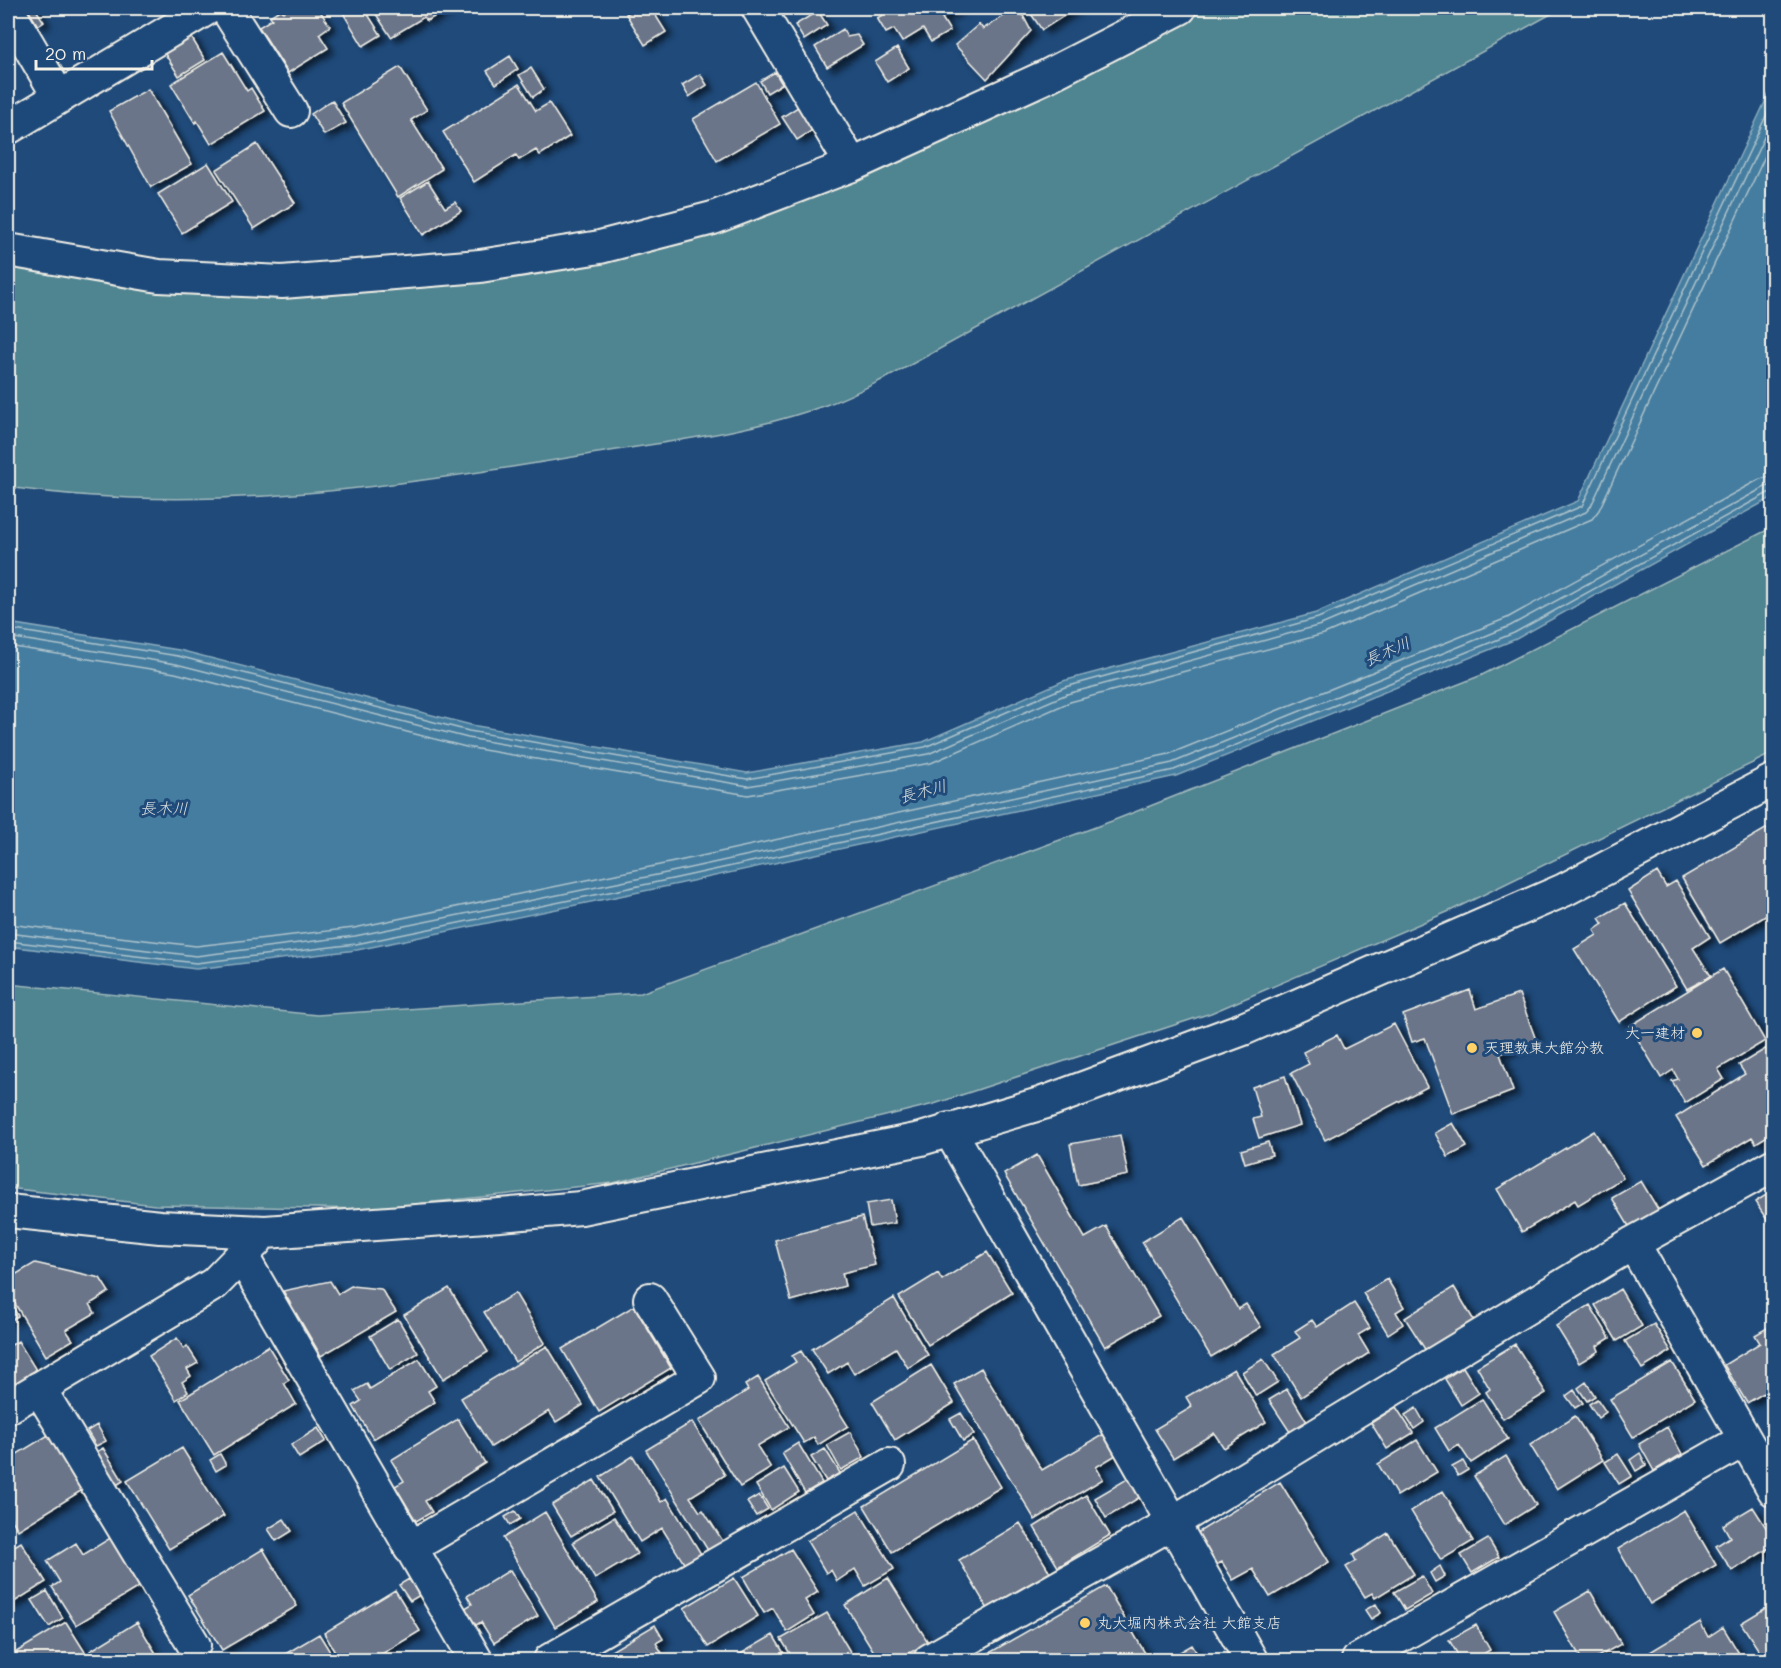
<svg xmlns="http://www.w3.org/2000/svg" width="1781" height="1668" font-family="Mali,'Klee One',sans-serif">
  <defs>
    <filter id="shadow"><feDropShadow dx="6" dy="4" stdDeviation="3" flood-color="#0009"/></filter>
  </defs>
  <rect width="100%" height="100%" fill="#1f4a7a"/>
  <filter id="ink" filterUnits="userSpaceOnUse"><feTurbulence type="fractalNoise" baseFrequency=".0167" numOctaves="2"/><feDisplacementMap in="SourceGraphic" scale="12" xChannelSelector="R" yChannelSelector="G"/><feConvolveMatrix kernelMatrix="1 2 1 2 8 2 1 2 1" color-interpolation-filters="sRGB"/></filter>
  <g filter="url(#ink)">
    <path fill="#4f8491" stroke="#a2babc" stroke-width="1.5" d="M 1197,8 L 1562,8 L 892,375 C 871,385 849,397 826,405 C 747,434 661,442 579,456 C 391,488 197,515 8,487 L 8,264 L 262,293 L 366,292 L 474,282 L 842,186 Z
      M 1773,527 L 1773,753 L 1452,910 L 1211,1013 L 934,1104 L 613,1183 L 367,1209 L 155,1205 L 8,1188 L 8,984 L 317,1015 L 641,993 L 1112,821 L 1482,675 Z"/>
    <path fill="#457da0" stroke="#8babbd" stroke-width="1.5" d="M 1773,85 L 1773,497 L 1516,639 L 1176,776 L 678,884 L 357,950 L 196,969 L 8,946 L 8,623 L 179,650 L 471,725 L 747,773 L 923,742 L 1063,681 L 1316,613 L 1578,501 Z"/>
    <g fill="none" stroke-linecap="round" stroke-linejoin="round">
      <path stroke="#aec3cb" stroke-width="1.5" d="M 8,629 L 178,656 L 469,731 L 747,779 L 925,747 L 1065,687 L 1318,618 L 1582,506 L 1774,99
        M 8,637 L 176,664 L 468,738 L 748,786 L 928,754 L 1067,694 L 1321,625 L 1586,512 L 1591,506 L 1774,116
        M 8,646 L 175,673 L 466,747 L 748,795 L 931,763 L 1070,702 L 1324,634 L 1592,519 L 1599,510 L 1774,137
        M 8,924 L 196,946 L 354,928 L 674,862 L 1169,754 L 1507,618 L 1760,479 L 1774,476
        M 8,933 L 196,956 L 355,936 L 676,871 L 1172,763 L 1510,626 L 1765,487 L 1774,485
        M 8,941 L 196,963 L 356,944 L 677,878 L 1174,770 L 1514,633 L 1768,493 L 1774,492"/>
    </g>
    <path fill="#6a7589" stroke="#f4f1e8" stroke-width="1.5" filter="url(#shadow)" d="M 27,8 L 35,8 L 44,22 L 38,26 Z
      M 290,8 L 318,8 L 330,26 L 319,34 L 328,48 L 288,73 L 259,27 L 272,19 L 270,16 L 281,9 L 283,12 Z
      M 340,8 L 364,8 L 381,35 L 363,46 Z
      M 372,8 L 449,8 L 427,21 L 424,17 L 391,37 Z
      M 637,8 L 651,8 L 666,32 L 645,45 L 626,14 Z
      M 882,8 L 959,8 L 942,18 L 950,31 L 931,42 L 923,29 L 902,42 L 894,29 L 886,33 L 877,18 L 886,13 Z
      M 999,8 L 1019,8 L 1031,31 L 987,79 L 955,45 L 979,24 L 983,29 L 1004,16 Z
      M 1027,8 L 1076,8 L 1042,30 Z
      M 818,11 L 827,25 L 804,40 L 795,25 Z
      M 843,29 L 847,37 L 857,35 L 863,45 L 827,67 L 815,47 Z
      M 190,35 L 205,60 L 179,76 L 163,51 Z
      M 897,48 L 909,68 L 887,82 L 875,62 Z
      M 223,52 L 247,91 L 251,88 L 265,111 L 211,144 L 197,121 L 195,123 L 171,84 Z
      M 510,56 L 518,69 L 496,84 L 487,71 Z
      M 400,67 L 427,110 L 411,120 L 442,169 L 398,197 L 341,103 Z
      M 531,68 L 544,89 L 533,97 L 519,75 Z
      M 775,72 L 782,84 L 767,93 L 760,81 Z
      M 700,74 L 707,85 L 689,97 L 682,85 Z
      M 756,82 L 780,124 L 717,161 L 693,119 Z
      M 519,84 L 536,111 L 549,103 L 570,136 L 540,155 L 536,150 L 519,160 L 516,155 L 474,182 L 443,132 Z
      M 148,89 L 192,164 L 151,187 L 109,111 Z
      M 332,100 L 346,123 L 324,135 L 311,114 Z
      M 801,105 L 816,128 L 797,140 L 782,117 Z
      M 257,144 L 295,203 L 254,229 L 216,170 Z
      M 208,163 L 232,202 L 182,233 L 158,194 Z
      M 428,181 L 445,208 L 455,202 L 461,211 L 423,235 L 400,198 Z
      M 1774,824 L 1774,911 L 1720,943 L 1682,878 Z
      M 1657,872 L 1666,887 L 1676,881 L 1710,937 L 1693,948 L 1711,976 L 1687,989 L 1628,891 Z
      M 1625,903 L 1676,986 L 1619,1022 L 1574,949 L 1597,935 L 1594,930 L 1603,924 L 1599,918 Z
      M 1723,969 L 1765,1041 L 1718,1069 L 1724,1079 L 1685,1103 L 1672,1081 L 1678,1079 L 1673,1070 L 1661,1078 L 1630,1026 Z
      M 1470,990 L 1476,1009 L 1519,994 L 1536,1040 L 1500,1054 L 1513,1091 L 1453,1114 L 1425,1038 L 1412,1042 L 1403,1015 Z
      M 1394,1024 L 1427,1087 L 1325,1140 L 1291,1073 L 1309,1064 L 1303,1052 L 1337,1035 L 1344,1049 Z
      M 1767,1048 L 1774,1058 L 1774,1101 L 1771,1102 L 1774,1106 L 1774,1132 L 1756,1143 L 1752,1137 L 1706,1165 L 1676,1117 L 1745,1074 L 1739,1065 Z
      M 1285,1076 L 1300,1125 L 1259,1138 L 1253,1119 L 1261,1117 L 1252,1087 Z
      M 1453,1123 L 1467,1147 L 1448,1157 L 1435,1133 Z
      M 1594,1131 L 1623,1178 L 1578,1205 L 1575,1200 L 1522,1232 L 1497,1189 Z
      M 1120,1135 L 1128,1175 L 1078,1185 L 1070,1144 Z
      M 1268,1142 L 1272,1155 L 1245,1163 L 1241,1150 Z
      M 1037,1155 L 1085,1238 L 1106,1226 L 1159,1316 L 1105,1347 L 1004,1174 Z
      M 1641,1181 L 1662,1216 L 1633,1233 L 1612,1198 Z
      M 1774,1190 L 1774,1230 L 1755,1202 Z
      M 891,1200 L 895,1223 L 870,1227 L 866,1204 Z
      M 862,1217 L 875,1265 L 842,1273 L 845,1286 L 791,1301 L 775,1240 Z
      M 1183,1217 L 1238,1309 L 1246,1304 L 1261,1327 L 1211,1357 L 1142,1242 Z
      M 987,1252 L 1012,1293 L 928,1345 L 899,1297 L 938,1273 L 942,1280 Z
      M 35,1263 L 100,1278 L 109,1292 L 90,1304 L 95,1313 L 66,1330 L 73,1340 L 46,1356 L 8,1292 L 8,1279 Z
      M 1387,1279 L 1404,1307 L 1396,1312 L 1403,1324 L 1388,1334 L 1363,1293 Z
      M 330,1281 L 338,1294 L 351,1286 L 381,1289 L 396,1312 L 321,1356 L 283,1291 Z
      M 1454,1287 L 1476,1324 L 1428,1354 L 1405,1318 Z
      M 449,1288 L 488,1352 L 443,1379 L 404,1315 Z
      M 1620,1289 L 1642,1326 L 1617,1341 L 1595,1305 Z
      M 515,1293 L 545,1343 L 515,1362 L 484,1312 Z
      M 894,1298 L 928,1355 L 908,1368 L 896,1348 L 854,1374 L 847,1362 L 828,1374 L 812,1349 Z
      M 8,1299 L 18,1316 L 8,1322 Z
      M 1354,1303 L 1370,1328 L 1358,1335 L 1369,1353 L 1301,1397 L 1274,1354 L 1300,1338 L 1295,1331 L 1312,1320 L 1317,1327 Z
      M 1590,1305 L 1610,1338 L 1597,1346 L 1599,1351 L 1579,1363 L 1556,1326 Z
      M 634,1306 L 671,1368 L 599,1412 L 562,1349 Z
      M 398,1319 L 418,1353 L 390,1370 L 370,1336 Z
      M 1654,1324 L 1671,1351 L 1642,1369 L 1625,1341 Z
      M 1774,1324 L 1774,1387 L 1747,1403 L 1724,1365 L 1760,1343 L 1755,1335 Z
      M 177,1338 L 184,1349 L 187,1346 L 198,1363 L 187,1369 L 191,1376 L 182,1382 L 188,1392 L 176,1400 L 149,1356 Z
      M 18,1341 L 36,1370 L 8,1388 L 8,1347 Z
      M 1515,1344 L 1546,1393 L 1503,1419 L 1486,1392 L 1490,1389 L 1477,1367 Z
      M 268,1346 L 289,1380 L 284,1383 L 296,1404 L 214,1455 L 180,1400 Z
      M 547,1346 L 583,1405 L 556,1422 L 549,1411 L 491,1447 L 461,1398 Z
      M 801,1351 L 848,1426 L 818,1445 L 814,1437 L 804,1443 L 765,1381 L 796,1362 L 792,1356 Z
      M 419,1359 L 436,1386 L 428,1391 L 435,1402 L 373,1439 L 353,1406 L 361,1401 L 354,1391 L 367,1384 L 370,1389 Z
      M 1263,1359 L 1278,1382 L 1256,1396 L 1242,1372 Z
      M 1672,1362 L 1695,1399 L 1633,1437 L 1610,1399 Z
      M 931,1365 L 954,1403 L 895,1440 L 872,1402 Z
      M 1463,1367 L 1479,1393 L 1461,1405 L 1445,1379 Z
      M 981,1368 L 1042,1470 L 1104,1434 L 1116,1455 L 1096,1467 L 1103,1479 L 1035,1520 L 954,1384 Z
      M 1234,1369 L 1266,1422 L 1224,1448 L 1214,1433 L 1173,1458 L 1155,1429 L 1192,1407 L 1186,1397 Z
      M 758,1377 L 789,1427 L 757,1446 L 771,1468 L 740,1487 L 699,1421 L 748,1390 L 745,1385 Z
      M 1586,1382 L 1595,1396 L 1587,1401 L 1578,1388 Z
      M 1287,1389 L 1307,1422 L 1290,1432 L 1269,1400 Z
      M 1574,1390 L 1583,1403 L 1575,1408 L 1566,1396 Z
      M 1482,1399 L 1508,1439 L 1471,1463 L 1459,1445 L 1449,1451 L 1435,1428 Z
      M 1597,1399 L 1606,1412 L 1598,1418 L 1589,1404 Z
      M 1396,1407 L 1413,1433 L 1387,1449 L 1371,1423 Z
      M 1416,1408 L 1424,1422 L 1414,1429 L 1405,1415 Z
      M 961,1413 L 974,1434 L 963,1441 L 950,1419 Z
      M 1575,1416 L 1603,1460 L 1557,1489 L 1530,1445 Z
      M 458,1419 L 485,1463 L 425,1501 L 432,1512 L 416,1521 L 395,1486 L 404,1481 L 391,1460 Z
      M 692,1422 L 725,1475 L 690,1497 L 700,1512 L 703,1510 L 724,1543 L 709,1552 L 646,1450 Z
      M 97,1425 L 106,1441 L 96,1446 L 87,1431 Z
      M 1667,1427 L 1682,1454 L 1654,1471 L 1639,1444 Z
      M 318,1428 L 326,1441 L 299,1458 L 291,1445 Z
      M 850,1432 L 864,1457 L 841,1470 L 827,1445 Z
      M 50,1434 L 84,1489 L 18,1530 L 8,1513 L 8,1445 L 14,1456 Z
      M 973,1440 L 1001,1487 L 892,1552 L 864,1506 Z
      M 1417,1440 L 1437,1472 L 1397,1496 L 1378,1464 Z
      M 798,1443 L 822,1483 L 805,1493 L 782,1453 Z
      M 103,1448 L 123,1481 L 115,1486 L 95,1453 Z
      M 182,1448 L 224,1516 L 169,1549 L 127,1481 Z
      M 825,1449 L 840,1473 L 826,1481 L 811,1457 Z
      M 1640,1453 L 1646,1465 L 1636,1471 L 1630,1460 Z
      M 220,1454 L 226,1465 L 216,1471 L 210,1460 Z
      M 1618,1454 L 1632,1476 L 1619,1484 L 1605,1462 Z
      M 633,1456 L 661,1502 L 667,1498 L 701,1554 L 685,1565 L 662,1528 L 640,1542 L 600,1477 Z
      M 1506,1456 L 1536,1505 L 1504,1525 L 1474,1476 Z
      M 1463,1461 L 1468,1470 L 1458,1476 L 1452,1467 Z
      M 784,1468 L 799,1492 L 771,1510 L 756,1485 Z
      M 1129,1478 L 1140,1497 L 1106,1518 L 1095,1498 Z
      M 594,1480 L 613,1511 L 571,1536 L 552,1505 Z
      M 1280,1482 L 1329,1562 L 1270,1597 L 1253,1569 L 1233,1580 L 1222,1562 L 1216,1565 L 1197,1533 Z
      M 1443,1491 L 1473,1541 L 1441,1560 L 1411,1511 Z
      M 759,1495 L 768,1509 L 756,1516 L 747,1502 Z
      M 1086,1495 L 1110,1535 L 1058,1567 L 1034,1527 Z
      M 1753,1507 L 1774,1540 L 1774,1545 L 1732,1571 L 1716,1546 L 1730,1537 L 1723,1525 Z
      M 858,1510 L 894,1569 L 865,1586 L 855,1569 L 837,1581 L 831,1570 L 826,1573 L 807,1541 Z
      M 1684,1510 L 1716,1565 L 1650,1604 L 1618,1549 Z
      M 515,1511 L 520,1519 L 510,1525 L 505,1517 Z
      M 545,1512 L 598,1602 L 555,1627 L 503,1538 Z
      M 614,1517 L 637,1554 L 595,1579 L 573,1542 Z
      M 284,1519 L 292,1531 L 276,1541 L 268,1529 Z
      M 1020,1523 L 1051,1574 L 989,1611 L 959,1560 Z
      M 1388,1533 L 1414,1574 L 1375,1598 L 1372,1593 L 1365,1597 L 1346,1567 L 1356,1561 L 1353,1555 Z
      M 112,1537 L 142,1585 L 76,1625 L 52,1587 L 60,1582 L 47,1561 L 76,1543 L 83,1555 Z
      M 1488,1539 L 1499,1557 L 1472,1573 L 1461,1555 Z
      M 21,1542 L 46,1582 L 8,1606 L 8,1550 Z
      M 263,1549 L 297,1606 L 222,1650 L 188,1595 Z
      M 791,1549 L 818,1592 L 805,1600 L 814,1615 L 787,1632 L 773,1608 L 764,1613 L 743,1577 Z
      M 1440,1566 L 1445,1576 L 1435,1582 L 1430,1573 Z
      M 510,1570 L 538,1616 L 494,1643 L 481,1622 L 473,1627 L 462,1610 L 472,1604 L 467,1596 Z
      M 1422,1576 L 1432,1594 L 1405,1610 L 1394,1592 Z
      M 734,1578 L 758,1616 L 708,1647 L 684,1608 Z
      M 888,1578 L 928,1642 L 898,1660 L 894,1654 L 885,1660 L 879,1660 L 845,1605 Z
      M 409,1579 L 420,1595 L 410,1601 L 399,1585 Z
      M 1106,1586 L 1149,1660 L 977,1660 Z
      M 395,1590 L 420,1631 L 372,1660 L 340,1660 L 324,1633 Z
      M 47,1591 L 63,1618 L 49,1627 L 32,1600 Z
      M 1590,1591 L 1621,1644 L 1592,1660 L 1582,1660 L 1554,1612 Z
      M 1774,1603 L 1774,1660 L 1765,1660 L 1741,1623 Z
      M 1376,1604 L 1381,1613 L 1371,1619 L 1365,1610 Z
      M 827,1613 L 855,1660 L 794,1660 L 781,1639 Z
      M 66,1622 L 90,1660 L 8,1660 L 8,1657 Z
      M 137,1622 L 160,1660 L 96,1660 L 90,1651 Z
      M 1700,1622 L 1708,1637 L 1723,1627 L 1743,1660 L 1648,1660 L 1645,1655 Z
      M 655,1625 L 663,1639 L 656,1643 L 666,1660 L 596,1660 Z
      M 1476,1625 L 1490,1650 L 1473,1660 L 1461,1660 L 1449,1640 Z
      M 319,1634 L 335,1660 L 275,1660 Z
      M 773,1635 L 788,1660 L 730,1660 Z
      M 1192,1645 L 1201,1660 L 1166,1660 Z"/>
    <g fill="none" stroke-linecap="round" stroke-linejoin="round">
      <g stroke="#f4f1e8" stroke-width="36">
        <path id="street" d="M 226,8 L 291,111
          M 758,8 L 852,165
          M 8,10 L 59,97
          M 8,128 L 208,8
          M 8,250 L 159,276 L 282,282 L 480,266 L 600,247 L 713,218 L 852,165 L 1045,77 L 1180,8
          M 949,1129 L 1251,1660
          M 8,1211 L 160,1227 L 265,1232 L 500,1215 L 581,1208 L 921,1139 L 1043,1103 L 1243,1029 L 1564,890 L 1774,780
          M 1633,1243 L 1774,1490
          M 242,1256 L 476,1660
          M 39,1388 L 194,1645
          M 8,1407 L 214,1284 L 256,1241
          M 410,1548 L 699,1378 L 650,1299
          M 550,1660 L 889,1465
          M 930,1660 L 1172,1523 L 1633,1243 L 1774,1165
          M 1358,1660 L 1744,1440"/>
      </g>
      <use href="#street" stroke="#1f4a7a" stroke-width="32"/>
    </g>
  </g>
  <g fill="#ffd166" stroke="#1f4a7a" stroke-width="2">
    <circle cx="1697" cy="1033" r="6"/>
    <circle cx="1472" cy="1048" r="6"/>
    <circle cx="1085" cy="1623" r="6"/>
  </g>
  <g text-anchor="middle" stroke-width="6" stroke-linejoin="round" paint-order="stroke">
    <g font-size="15" fill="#f4f1e8" stroke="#1f4a7a" text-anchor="start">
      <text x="1685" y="1038" text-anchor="end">大一建材</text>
      <text x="1484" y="1053">天理教東大館分教</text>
      <text x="1097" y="1628">丸大堀内株式会社 大館支店</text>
    </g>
    <g font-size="16" font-style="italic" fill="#dae0dd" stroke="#1f4a7a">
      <text transform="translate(1387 651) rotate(-24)" y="6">長木川</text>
      <text transform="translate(923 791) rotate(-15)" y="6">長木川</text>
      <text x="164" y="814">長木川</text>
    </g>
  </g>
  <rect width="1781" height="1668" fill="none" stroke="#1f4a7a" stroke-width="30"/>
  <rect x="15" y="15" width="1751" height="1638" fill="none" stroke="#f4f1e8" stroke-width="2" filter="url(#ink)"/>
  <path d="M36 60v9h116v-9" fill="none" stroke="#f4f1e8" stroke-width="3"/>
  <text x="45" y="60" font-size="18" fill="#f4f1e8" stroke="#1f4a7a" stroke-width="4.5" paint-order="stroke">20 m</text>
</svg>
